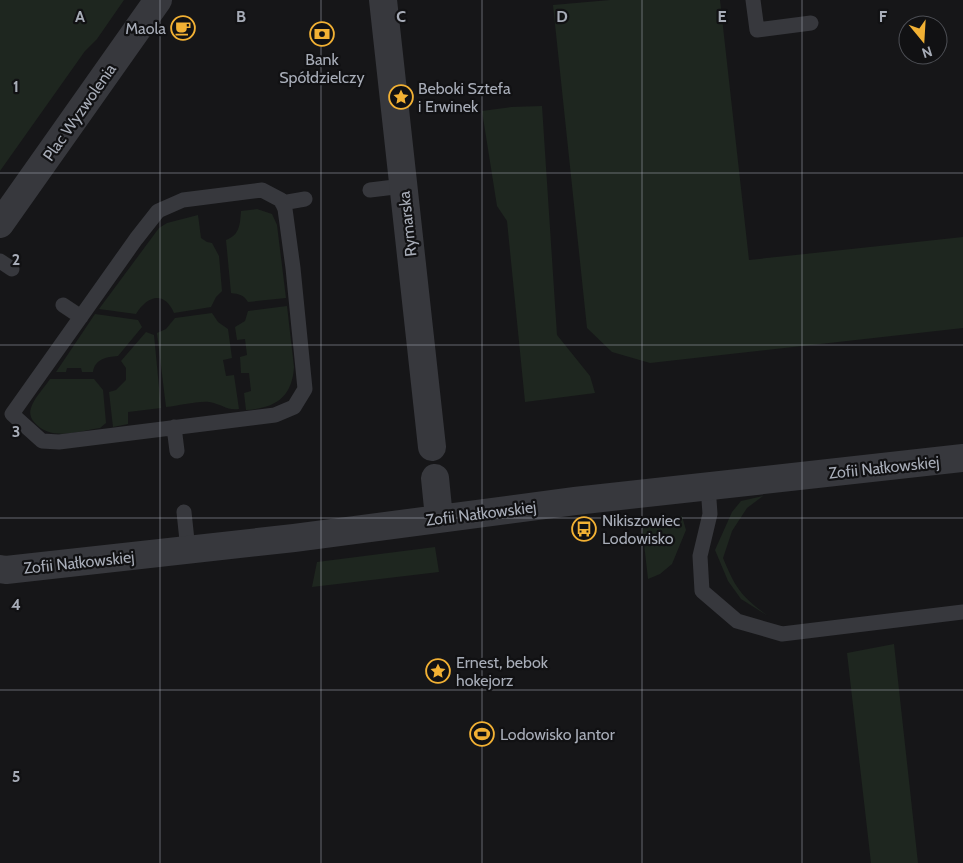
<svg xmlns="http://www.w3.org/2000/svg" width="963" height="863" font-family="Cabin,sans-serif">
  <rect width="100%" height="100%" fill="#161618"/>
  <path fill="#1e261f" d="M 0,0 L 124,0 L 97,39 L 85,51 L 0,171 Z
    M 610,0 L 720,0 L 749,260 L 963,237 L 963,328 L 650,363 L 612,352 L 587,328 L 553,5 Z
    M 542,106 L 557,335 L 590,376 L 595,393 L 525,402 L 507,221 L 497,206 L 482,111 L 511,107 Z
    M 257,209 L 272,214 L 277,225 L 286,298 L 248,302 C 244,295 239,294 231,293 L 226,240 C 240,235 240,224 241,211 Z
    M 198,215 L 201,238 L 207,242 L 212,243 L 219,256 L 222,291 L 216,297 L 211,307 L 174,313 C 164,290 147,296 136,314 L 99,309 L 159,228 L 167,223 Z
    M 287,306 L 294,367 C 292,398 275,408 246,410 L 244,393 L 251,391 L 249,373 L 241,373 L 240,357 L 247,355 L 245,339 L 237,340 L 235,327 L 245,321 L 248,311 Z
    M 212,313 L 218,322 L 228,329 L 232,358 L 223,360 L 226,376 L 234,375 L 239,409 C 227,411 222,404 209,402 C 196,401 179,406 166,407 L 157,333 L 166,329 L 175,318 Z
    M 95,314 L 138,320 L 142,327 L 118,356 C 106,357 95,359 93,372 L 82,372 L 81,368 L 67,368 L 66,372 L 56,372 Z
    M 146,332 L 154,335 L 161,408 L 128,412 L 128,424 L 113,427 L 109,392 L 116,390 L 126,380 L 126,368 L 121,361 Z
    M 50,379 L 94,379 L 103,390 L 106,423 L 100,428 C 79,431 51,442 34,422 C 31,419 29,413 31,408 C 34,398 44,388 50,379 Z
    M 763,496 L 747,508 L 732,531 L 723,558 C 736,589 741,596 768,616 L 741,599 L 728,581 L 715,550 L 732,512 L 741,501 Z
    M 682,516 L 686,530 L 672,564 L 660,574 L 648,579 L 642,526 Z
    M 435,547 L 439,572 L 312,587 L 317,562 Z
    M 894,644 L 918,863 L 871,863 L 847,653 Z"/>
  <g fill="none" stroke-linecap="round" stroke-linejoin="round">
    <path stroke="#37383d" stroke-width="15" d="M 753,0 L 757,30 L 811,23
      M 262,190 L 281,200 L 285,209 L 293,268 L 305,389 L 294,407 L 275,415 L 59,442 L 42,441 L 12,414 L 136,239 L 158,211 L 183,200 Z
      M 370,190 L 403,186
      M 282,203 L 305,199
      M 0,261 L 12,269
      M 63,305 L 81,317
      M 174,427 L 177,451
      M 708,486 L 710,514 L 700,556 L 702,591 L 737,621 L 782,634 L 963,612
      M 184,512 L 188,550"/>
    <path stroke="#37383d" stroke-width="28" d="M 383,0 L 432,447
      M 0,224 L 158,0
      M 435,478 L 439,518
      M 0,569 L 6,570 L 294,538 L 575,501 L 963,458"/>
  </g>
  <path fill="none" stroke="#a8adb8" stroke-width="1" stroke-opacity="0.55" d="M 160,0 L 160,863M 321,0 L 321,863M 482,0 L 482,863M 642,0 L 642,863M 802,0 L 802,863M 0,173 L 963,173M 0,345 L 963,345M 0,518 L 963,518M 0,690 L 963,690"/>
  <defs>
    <g id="cafe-ring" transform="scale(1.25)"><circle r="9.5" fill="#111113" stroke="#f2b134" stroke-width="1.5"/><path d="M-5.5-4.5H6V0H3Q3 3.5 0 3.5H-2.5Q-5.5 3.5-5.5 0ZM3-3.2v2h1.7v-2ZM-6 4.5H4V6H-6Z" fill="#f2b134"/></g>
    <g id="bank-ring" transform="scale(1.25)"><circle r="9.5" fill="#111113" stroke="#f2b134" stroke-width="1.5"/><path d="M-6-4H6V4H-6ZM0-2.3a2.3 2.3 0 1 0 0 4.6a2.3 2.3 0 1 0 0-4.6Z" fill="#f2b134"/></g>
    <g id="sight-ring" transform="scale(1.25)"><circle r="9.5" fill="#111113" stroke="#f2b134" stroke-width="1.5"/><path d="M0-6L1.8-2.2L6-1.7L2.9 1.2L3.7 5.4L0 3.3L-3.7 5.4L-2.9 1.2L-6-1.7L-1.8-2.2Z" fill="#f2b134"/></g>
    <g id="bus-ring" transform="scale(1.25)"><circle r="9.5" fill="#111113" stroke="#f2b134" stroke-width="1.5"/><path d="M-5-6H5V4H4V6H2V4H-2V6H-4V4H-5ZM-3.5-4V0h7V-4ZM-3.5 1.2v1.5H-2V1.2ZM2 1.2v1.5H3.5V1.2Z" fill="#f2b134"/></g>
    <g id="stadium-ring" transform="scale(1.25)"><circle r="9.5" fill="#111113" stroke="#f2b134" stroke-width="1.5"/><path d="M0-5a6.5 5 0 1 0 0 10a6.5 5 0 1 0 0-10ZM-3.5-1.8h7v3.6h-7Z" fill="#f2b134"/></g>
  </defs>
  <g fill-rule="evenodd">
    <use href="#cafe-ring" x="183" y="28"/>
    <use href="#bank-ring" x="322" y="34"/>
    <use href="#sight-ring" x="401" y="97"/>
    <use href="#bus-ring" x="584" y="529"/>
    <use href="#sight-ring" x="438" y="671"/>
    <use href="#stadium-ring" x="482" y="734"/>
  </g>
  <g text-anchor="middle" stroke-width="4.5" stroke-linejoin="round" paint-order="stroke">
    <g font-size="16" fill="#a8adb8" stroke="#111113" text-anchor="start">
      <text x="166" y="34" text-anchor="end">Maola</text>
      <text x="322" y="65" text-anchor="middle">Bank<tspan x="322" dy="18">Spółdzielczy</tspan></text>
      <text x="418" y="94">Beboki Sztefa<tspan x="418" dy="18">i Erwinek</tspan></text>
      <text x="602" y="526">Nikiszowiec<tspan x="602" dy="18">Lodowisko</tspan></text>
      <text x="456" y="668">Ernest, bebok<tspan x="456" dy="18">hokejorz</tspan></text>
      <text x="500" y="740">Lodowisko Jantor</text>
    </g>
    <g font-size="16" fill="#a8adb8" stroke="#111113">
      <text transform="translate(79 112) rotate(-55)" y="6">Plac Wyzwolenia</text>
      <text transform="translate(407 224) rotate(-96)" y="6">Rymarska</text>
      <text transform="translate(884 467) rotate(-6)" y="6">Zofii Nałkowskiej</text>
      <text transform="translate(481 513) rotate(-7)" y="6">Zofii Nałkowskiej</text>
      <text transform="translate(79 562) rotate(-6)" y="6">Zofii Nałkowskiej</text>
    </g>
  </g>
  <g font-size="16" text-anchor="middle" font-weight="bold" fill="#a8adb8" stroke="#111113" stroke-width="4.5" stroke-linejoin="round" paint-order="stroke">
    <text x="80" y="22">A</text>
    <text x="241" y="22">B</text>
    <text x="401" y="22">C</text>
    <text x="562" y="22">D</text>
    <text x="722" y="22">E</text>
    <text x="883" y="22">F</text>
    <text x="16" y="92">1</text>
    <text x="16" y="265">2</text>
    <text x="16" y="437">3</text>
    <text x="16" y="610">4</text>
    <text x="16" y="782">5</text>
  </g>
  <g transform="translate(923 40) rotate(162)"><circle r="24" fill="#111113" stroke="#4d4f55"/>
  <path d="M0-4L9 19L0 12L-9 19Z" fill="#f2b134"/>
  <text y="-8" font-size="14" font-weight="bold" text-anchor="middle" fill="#a8adb8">N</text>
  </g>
</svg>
